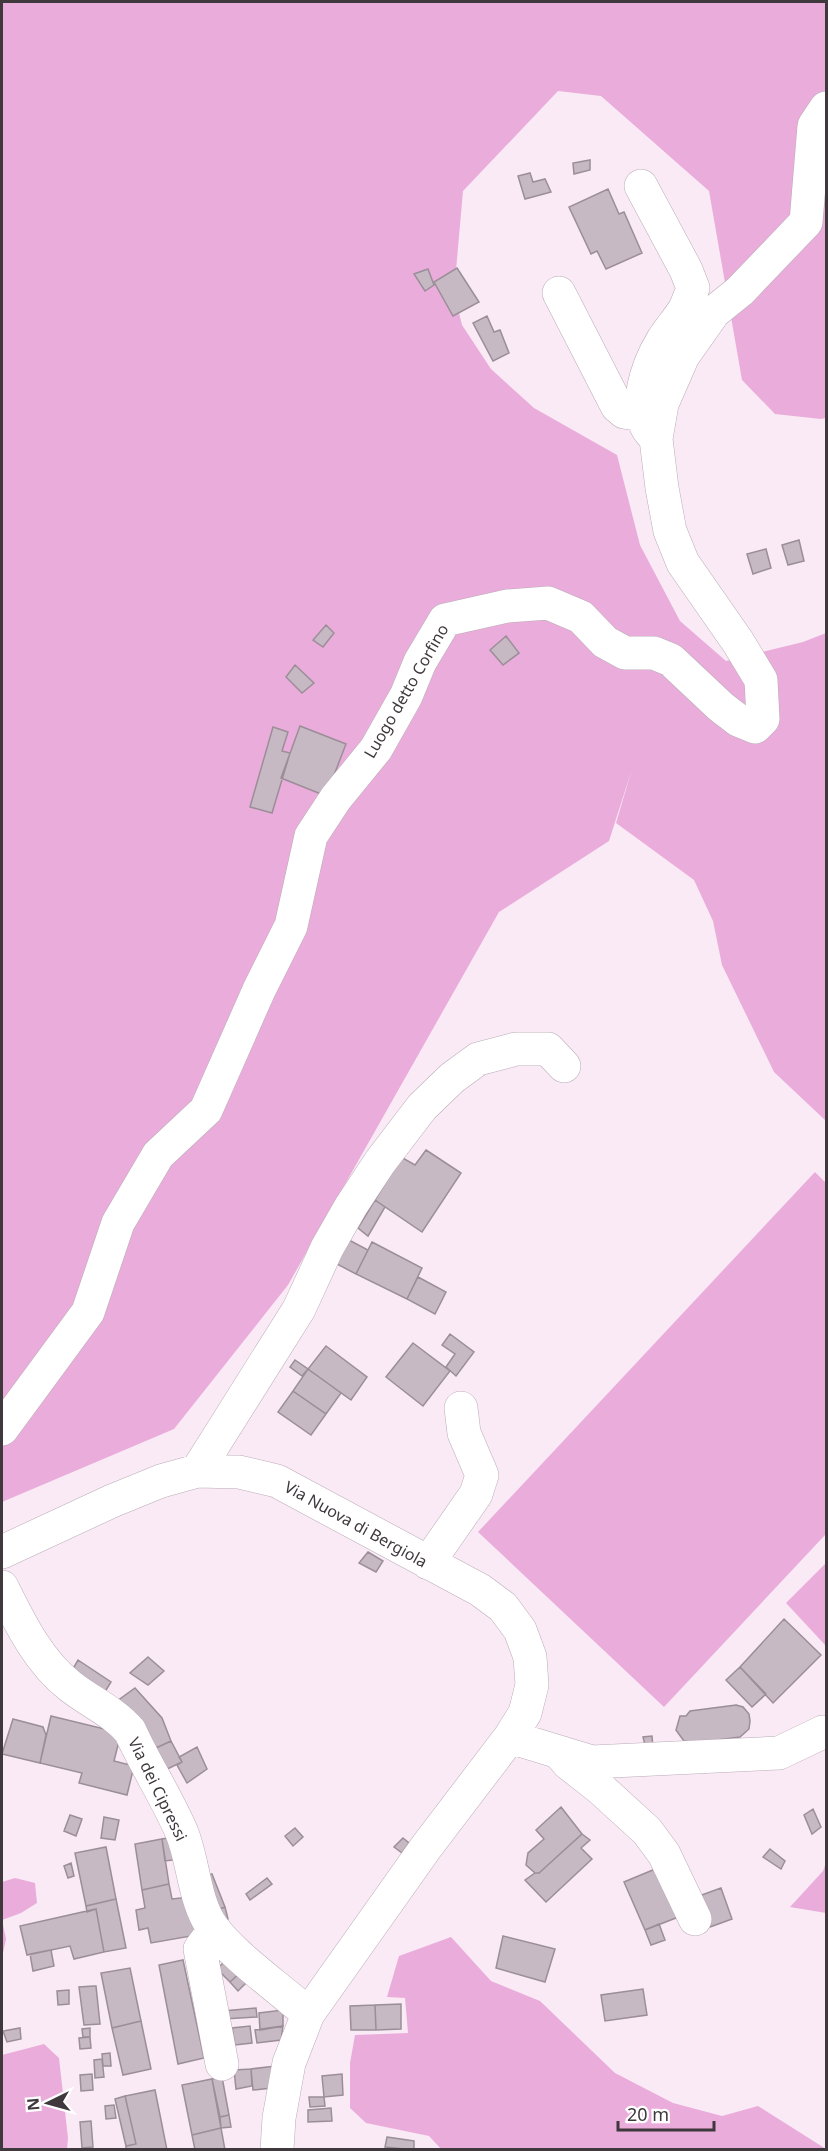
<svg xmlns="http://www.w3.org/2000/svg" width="828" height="2151" font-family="'Noto Sans',sans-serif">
  <rect width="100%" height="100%" fill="#f9eaf5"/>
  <path fill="#eaaddb" d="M 2,2 L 826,2 L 826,418 L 821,419 L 775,414 L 742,380 L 709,191 L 601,96 L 558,91 L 463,191 L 454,293 L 462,325 L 491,369 L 534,408 L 617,455 L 640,545 L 680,621 L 726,661 L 803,642 L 826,633 L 826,1121 L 774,1072 L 722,965 L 713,921 L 694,880 L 616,823 L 632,769 L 609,841 L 499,912 L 288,1285 L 174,1429 L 2,1502 Z
    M 815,1172 L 826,1183 L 826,1534 L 664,1707 L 478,1532 Z
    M 826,1563 L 826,1646 L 786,1603 Z
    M 826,1863 L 826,1913 L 790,1907 L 823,1871 Z
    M 15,1878 L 35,1883 L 37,1903 L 21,1913 L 2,1920 L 6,1939 L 2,1958 L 2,1882 Z
    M 451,1937 L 491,1981 L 540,2001 L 615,2073 L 673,2103 L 722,2116 L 758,2106 L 826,2149 L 441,2149 L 429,2136 L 366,2123 L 350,2108 L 350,2063 L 355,2035 L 408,2033 L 405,1998 L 387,1997 L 399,1956 Z
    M 44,2044 L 59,2058 L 68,2138 L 67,2149 L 2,2149 L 2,2055 Z"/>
  <path fill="#c7b9c3" stroke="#9b8e98" stroke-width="1.5" d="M 590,160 L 590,170 L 574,174 L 573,163 Z
    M 530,173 L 533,182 L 545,179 L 551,192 L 525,199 L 518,176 Z
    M 608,189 L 619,214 L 624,212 L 642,253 L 606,269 L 597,251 L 591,254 L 569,207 Z
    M 457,268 L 479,302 L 453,316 L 434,282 Z
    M 428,269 L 434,285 L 425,291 L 414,274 Z
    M 487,316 L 494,332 L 500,330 L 509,353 L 493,361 L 473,323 Z
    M 799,540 L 804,561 L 788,565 L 782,545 Z
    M 766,549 L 771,568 L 753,574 L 747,554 Z
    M 326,625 L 334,633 L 323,647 L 313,640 Z
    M 506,636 L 519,653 L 503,665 L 490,650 Z
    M 295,665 L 314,683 L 302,693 L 286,677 Z
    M 300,726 L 346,744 L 326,796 L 281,778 Z
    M 273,727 L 288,732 L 282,751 L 290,753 L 272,813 L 250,807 Z
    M 426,1150 L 461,1173 L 422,1232 L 375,1200 L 401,1157 L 415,1165 Z
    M 375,1200 L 385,1207 L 368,1236 L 358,1228 Z
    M 347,1239 L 368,1250 L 356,1274 L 335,1263 Z
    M 372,1242 L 422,1268 L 407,1299 L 356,1274 Z
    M 418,1277 L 446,1292 L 435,1314 L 407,1299 Z
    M 450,1334 L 474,1352 L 456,1376 L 446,1367 L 455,1354 L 442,1345 Z
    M 413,1343 L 450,1371 L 423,1406 L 386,1377 Z
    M 326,1346 L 367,1377 L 351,1400 L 308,1369 Z
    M 295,1360 L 308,1369 L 302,1376 L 290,1367 Z
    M 308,1369 L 341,1393 L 326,1414 L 293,1391 Z
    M 293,1391 L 326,1414 L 311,1435 L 278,1412 Z
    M 368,1552 L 383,1561 L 376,1572 L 359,1563 Z
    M 784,1619 L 821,1655 L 773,1703 L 740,1667 Z
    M 148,1657 L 164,1671 L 148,1685 L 130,1673 Z
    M 78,1660 L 111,1682 L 100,1700 L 67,1679 Z
    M 740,1667 L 766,1694 L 752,1707 L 726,1680 Z
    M 135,1688 L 162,1718 L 171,1741 L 145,1753 L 113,1704 Z
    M 736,1705 L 743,1707 L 749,1714 L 750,1721 L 749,1729 L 740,1737 L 694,1743 L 684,1741 L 676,1730 L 680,1716 L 686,1716 L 690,1711 Z
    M 51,1716 L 121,1733 L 114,1761 L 134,1766 L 127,1795 L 79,1783 L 82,1773 L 40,1763 Z
    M 13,1719 L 43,1727 L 46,1735 L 40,1763 L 2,1754 Z
    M 652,1736 L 653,1748 L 646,1749 L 643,1737 Z
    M 171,1741 L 182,1762 L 159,1773 L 145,1753 Z
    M 197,1747 L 207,1769 L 187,1783 L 177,1765 L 182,1762 L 179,1757 Z
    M 561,1807 L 582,1834 L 539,1873 L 535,1873 L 526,1865 L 528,1853 L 544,1839 L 536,1830 Z
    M 813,1809 L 821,1827 L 812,1834 L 804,1815 Z
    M 70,1815 L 82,1819 L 76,1836 L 64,1831 Z
    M 104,1817 L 119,1820 L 115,1840 L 101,1838 Z
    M 295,1828 L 303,1837 L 293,1846 L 285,1836 Z
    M 582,1834 L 590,1840 L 581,1848 L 592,1859 L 546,1902 L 525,1880 L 535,1873 L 539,1873 Z
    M 175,1837 L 180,1859 L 165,1861 L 162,1839 Z
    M 403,1838 L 409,1843 L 402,1853 L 394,1847 Z
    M 162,1839 L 169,1884 L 142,1890 L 135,1844 Z
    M 106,1847 L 116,1899 L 86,1906 L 75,1853 Z
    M 770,1849 L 785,1861 L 781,1869 L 763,1857 Z
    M 71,1863 L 74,1876 L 68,1878 L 64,1866 Z
    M 660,1867 L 681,1916 L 645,1930 L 624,1882 Z
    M 212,1874 L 225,1907 L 217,1910 L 203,1877 Z
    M 267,1878 L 272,1884 L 250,1900 L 246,1894 Z
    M 169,1884 L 172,1899 L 190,1897 L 197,1935 L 151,1943 L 148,1928 L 139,1930 L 136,1910 L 145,1908 L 142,1890 Z
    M 721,1888 L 732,1919 L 710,1927 L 699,1896 Z
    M 116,1899 L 126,1948 L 104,1952 L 96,1909 L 87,1912 L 86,1906 Z
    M 225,1907 L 228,1919 L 221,1921 L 217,1910 Z
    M 96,1909 L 104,1952 L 74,1959 L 70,1946 L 27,1955 L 20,1926 Z
    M 659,1924 L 665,1940 L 651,1945 L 645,1930 Z
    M 503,1936 L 555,1949 L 545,1982 L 496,1968 Z
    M 51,1950 L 54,1966 L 33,1971 L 30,1954 Z
    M 229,1957 L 242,1971 L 230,1982 L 217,1969 Z
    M 183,1960 L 204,2058 L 178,2064 L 159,1965 Z
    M 130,1968 L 141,2021 L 112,2028 L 101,1973 Z
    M 242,1971 L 250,1979 L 238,1991 L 230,1982 Z
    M 94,1986 L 96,1986 L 100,2024 L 84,2025 L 79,1987 Z
    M 643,1989 L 647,2015 L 605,2021 L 601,1995 Z
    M 69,1990 L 69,2004 L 58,2005 L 57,1991 Z
    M 401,2004 L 401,2029 L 376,2030 L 375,2005 Z
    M 375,2005 L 376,2030 L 351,2030 L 350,2006 Z
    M 256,2008 L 257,2017 L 224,2019 L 223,2011 Z
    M 283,2010 L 283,2026 L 260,2030 L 259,2013 Z
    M 141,2021 L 151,2069 L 123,2075 L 112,2028 Z
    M 250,2026 L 252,2043 L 235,2045 L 232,2028 Z
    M 283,2026 L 281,2040 L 257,2043 L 255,2030 Z
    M 20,2028 L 21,2039 L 7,2042 L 3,2031 Z
    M 90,2028 L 90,2037 L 83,2037 L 82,2029 Z
    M 90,2037 L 91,2048 L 80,2049 L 79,2038 Z
    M 110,2053 L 111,2066 L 103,2066 L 102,2054 Z
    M 102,2059 L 104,2077 L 95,2078 L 94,2060 Z
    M 275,2066 L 272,2088 L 253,2090 L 251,2069 Z
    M 251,2069 L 252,2086 L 236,2089 L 234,2070 Z
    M 92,2074 L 93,2090 L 81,2091 L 80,2075 Z
    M 342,2074 L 343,2095 L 324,2097 L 322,2076 Z
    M 222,2077 L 229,2115 L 220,2117 L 212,2079 Z
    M 212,2079 L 221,2128 L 192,2135 L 182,2085 Z
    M 155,2090 L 167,2150 L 126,2150 L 126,2146 L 136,2144 L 125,2096 Z
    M 125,2096 L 136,2144 L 126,2146 L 115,2099 Z
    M 309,2097 L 324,2097 L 325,2106 L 310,2107 Z
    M 114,2105 L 116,2118 L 106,2119 L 105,2106 Z
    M 331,2108 L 332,2121 L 308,2122 L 308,2110 Z
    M 229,2115 L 231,2127 L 221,2128 L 220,2117 Z
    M 91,2121 L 93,2147 L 82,2148 L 80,2122 Z
    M 221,2128 L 225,2150 L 195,2150 L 192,2135 Z
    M 387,2137 L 414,2141 L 414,2150 L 385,2147 Z"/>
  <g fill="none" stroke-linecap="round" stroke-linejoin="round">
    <g stroke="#baacb6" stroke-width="34">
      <path id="minor" d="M 641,186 L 686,270 L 693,288 C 690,295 688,303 684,310 C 677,321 669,330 662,341 C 648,364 631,410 651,433
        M 559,293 L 617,406 L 624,412 L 642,415
        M 2,1429 L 88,1312 L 118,1223 L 158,1155 L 206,1110 L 259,990 L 291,926 L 311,836 L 336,798 L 376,749 L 406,696 L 420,662 L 445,620 L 507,606 L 548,603 L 581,617 L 605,642 L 625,653 L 654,653 L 671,660 L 721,707 L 738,720 L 755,727 L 763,719 L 761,680 L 738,642 L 683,563 L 670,531 L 662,488 L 656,439 L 662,404 L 683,356 L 714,312 L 740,291 L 806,222 L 814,126 L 826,108
        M 197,1471 L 299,1309 L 327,1248 L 351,1206 L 380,1162 L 422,1107 L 452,1078 L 478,1059 L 516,1049 L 548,1049 L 564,1066
        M 2,1552 L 112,1501 L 161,1481 L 197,1471 L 239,1472 L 277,1481 L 480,1590 L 503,1607 L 520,1630 L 530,1657 L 532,1685 L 525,1713 L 510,1737 L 427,1846 L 308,2014 L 289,2063 L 279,2118 L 277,2150
        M 428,1563 L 476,1494 L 482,1475 L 464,1433 L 461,1408
        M 2,1587 C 20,1623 38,1661 70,1686 C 90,1702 113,1711 130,1731 C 146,1766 167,1798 182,1833 C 194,1863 194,1902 213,1928 C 234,1957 281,1989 308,2014
        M 510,1737 L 592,1762 L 779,1753 L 823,1732
        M 562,1756 L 568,1763 L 601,1789 L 647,1831 L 664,1854 L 695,1919
        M 214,1930 L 200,1949 L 222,2064"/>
    </g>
    <use href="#minor" stroke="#fff" stroke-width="33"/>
  </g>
  <g text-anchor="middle" stroke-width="4.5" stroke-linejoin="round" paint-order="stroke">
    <g font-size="16" fill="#3f393e" stroke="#fff">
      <text transform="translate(406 691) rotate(-60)" y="6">Luogo detto Corfino</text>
      <text transform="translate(356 1524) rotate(29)" y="6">Via Nuova di Bergiola</text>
      <text transform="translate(158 1789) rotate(64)" y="6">Via dei Cipressi</text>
    </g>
  </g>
  <rect width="828" height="2151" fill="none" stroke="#3f393e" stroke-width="6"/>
  <g transform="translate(48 2103) rotate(265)" stroke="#ffffff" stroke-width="4.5" paint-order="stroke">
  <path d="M0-4.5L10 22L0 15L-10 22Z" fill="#3f393e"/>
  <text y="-9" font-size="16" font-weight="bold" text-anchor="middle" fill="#3f393e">N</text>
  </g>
  <path d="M618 2121v9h96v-9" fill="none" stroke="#3f393e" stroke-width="3"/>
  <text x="627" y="2121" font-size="18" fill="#3f393e" stroke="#ffffff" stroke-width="4.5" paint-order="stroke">20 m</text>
</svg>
